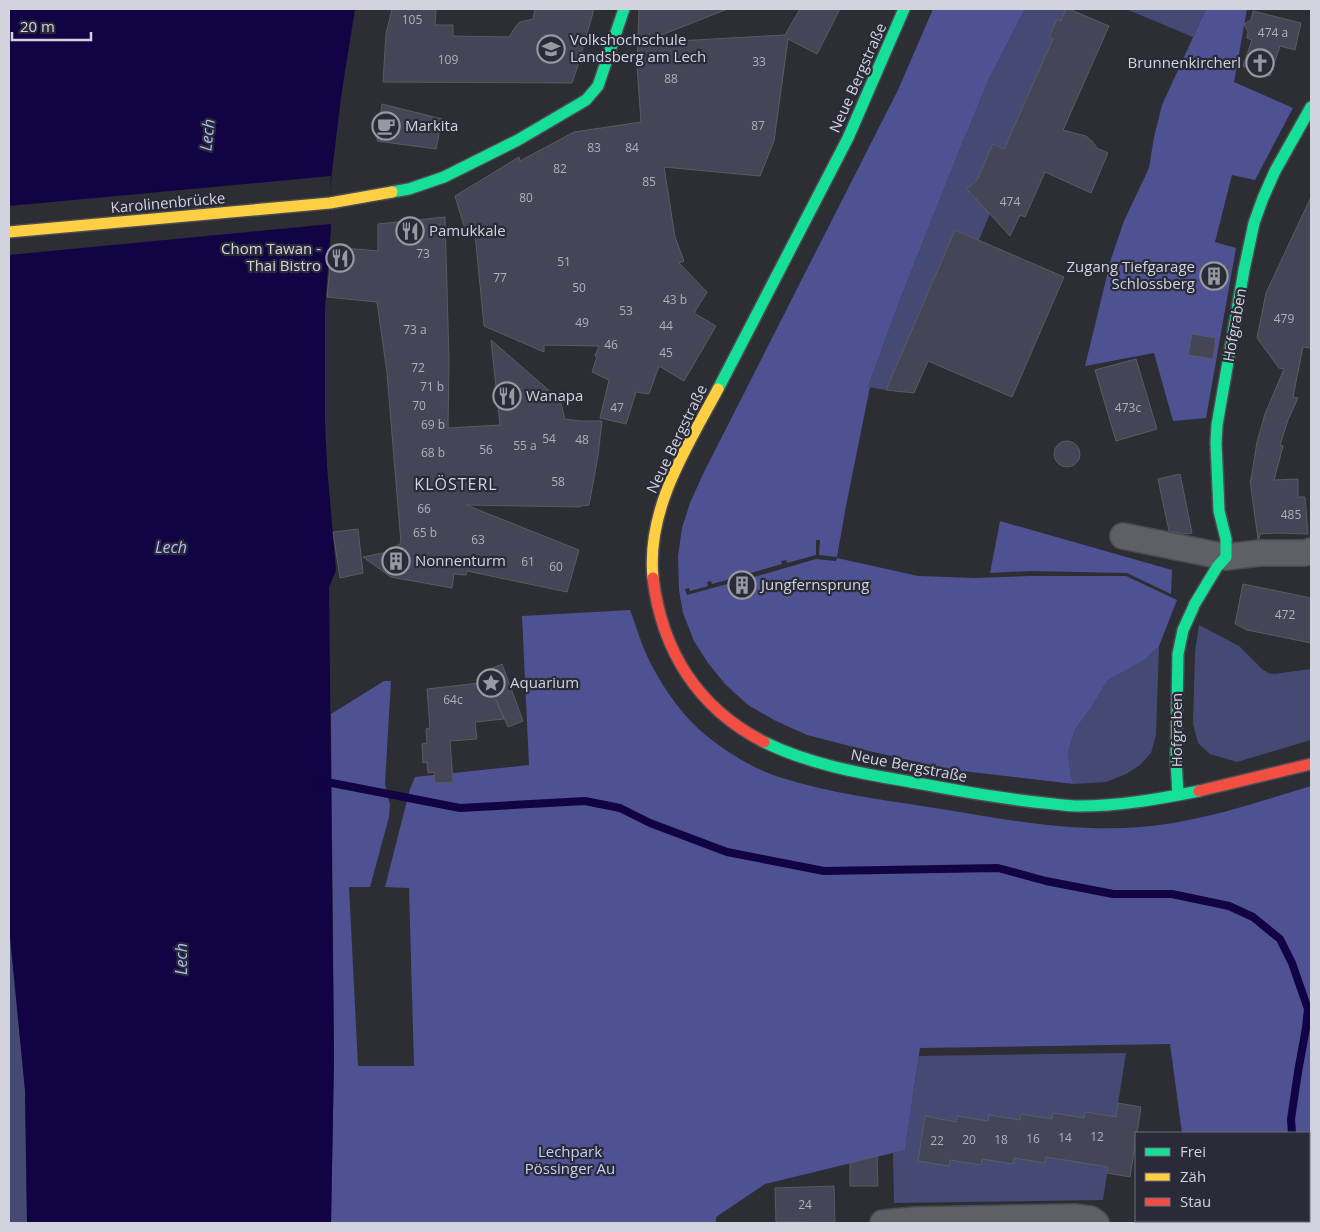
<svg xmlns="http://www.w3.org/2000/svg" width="1320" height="1232" font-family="'Open Sans',sans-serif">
  <rect width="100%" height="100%" fill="#2c2e34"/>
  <path fill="#454a75" d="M 1025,9 L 1066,9 L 1061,21 L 1057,19 L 1049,37 L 1053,39 L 1004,149 L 993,144 L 977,180 L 971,186 L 971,194 L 976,199 L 984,199 L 994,204 L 979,240 L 955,230 L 886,390 L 868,387 L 901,297 L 960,149 L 989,79 Z
    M 1126,9 L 1206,9 L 1193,37 Z
    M 1199,625 L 1239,646 L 1262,669 L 1268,673 L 1274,674 L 1311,669 L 1311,740 L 1237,762 L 1210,754 L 1198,743 L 1193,724 L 1195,652 Z
    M 1159,646 L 1156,735 L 1151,753 L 1140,765 L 1126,774 L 1106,782 L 1074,784 L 1071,777 L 1068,752 L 1075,730 L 1093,705 L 1107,681 L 1146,659 Z
    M 9,926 L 25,1090 L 27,1223 L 9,1223 Z
    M 1126,1053 L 1103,1200 L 894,1203 L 893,1153 L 905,1149 L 919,1056 Z"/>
  <path fill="#4e5292" d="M 933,9 L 1025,9 L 989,79 L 960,149 L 901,297 L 868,387 L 870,387 L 846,506 L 837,557 L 819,555 L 820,540 L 816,540 L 816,555 L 787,563 L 786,560 L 781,561 L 782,564 L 712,584 L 711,581 L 707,582 L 708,586 L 690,591 L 689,588 L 685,589 L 687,595 L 731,583 C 738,597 755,592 754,577 L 816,559 L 836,561 L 837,558 L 918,576 L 975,578 L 1030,576 L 1126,576 L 1177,600 L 1159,646 L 1146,659 L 1107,681 L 1093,705 L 1075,730 L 1068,752 L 1071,777 L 1074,784 L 954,770 L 869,751 L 807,735 L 774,720 L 748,705 L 725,684 L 708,663 L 694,641 L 683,613 L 679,590 L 678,556 L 682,528 L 690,503 L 703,474 L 898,90 Z
    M 1206,9 L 1247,9 L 1234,82 L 1293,108 L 1255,180 L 1232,175 L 1215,242 L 1236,248 L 1206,418 L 1173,421 L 1154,353 L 1085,366 L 1111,259 L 1124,221 L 1149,168 L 1154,137 L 1162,105 Z
    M 1000,521 L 1172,570 L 1171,594 L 1127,573 L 1030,571 L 990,573 Z
    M 630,610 C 637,628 642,647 651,664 C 665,691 684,718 708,737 C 730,754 754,769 779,777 C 828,793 879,799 928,807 C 999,818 1069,833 1141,827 C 1200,822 1255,803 1311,786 L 1311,1223 L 1195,1223 L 1194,1221 L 1309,1221 L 1309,1133 L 1182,1133 L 1170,1044 L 920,1048 L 905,1150 L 765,1184 L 716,1217 L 716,1223 L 331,1223 L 334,1058 L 331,714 L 384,681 L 391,681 L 385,783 L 390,805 L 389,817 L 370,887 L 349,887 L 358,1066 L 414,1066 L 409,888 L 385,887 L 410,789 L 415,777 L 529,765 L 522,616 Z"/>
  <path fill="#120444" d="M 9,9 L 355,9 L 341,97 L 330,189 L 331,228 L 325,309 L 325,422 L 327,466 L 336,570 L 329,587 L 334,1058 L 331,1223 L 27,1223 L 25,1090 L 9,926 Z"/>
  <path fill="#2c2e34" d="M 331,176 L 330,189 L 331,224 L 9,255 L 9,206 Z"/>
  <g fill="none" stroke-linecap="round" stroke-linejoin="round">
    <path stroke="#120444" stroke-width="8" d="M 322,782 L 332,783 L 460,808 L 585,801 L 620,808 L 650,823 L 727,852 L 824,871 L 998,868 L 1046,881 L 1113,894 L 1172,894 L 1229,906 L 1253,917 L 1280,939 L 1292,963 L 1308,1009 L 1306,1028 L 1298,1072 L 1291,1119 L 1292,1133
      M 1309,1183 L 1311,1186"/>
  </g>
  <path fill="#444556" stroke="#5a5c61" d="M 392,9 L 436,9 L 435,25 L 453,25 L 453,36 L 509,37 L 516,26 L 520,22 L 533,19 L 535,9 L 594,9 L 579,62 L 572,83 L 383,82 L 386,34 Z
    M 639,9 L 724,9 L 725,10 L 641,43 L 785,35 L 800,9 L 840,9 L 817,54 L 788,39 L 774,141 L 760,176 L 664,167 L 675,237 L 684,261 L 679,263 L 707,292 L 694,313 L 716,326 L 684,381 L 659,366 L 649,394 L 636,392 L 626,424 L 600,418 L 609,380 L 592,372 L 597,357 L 595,356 L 599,346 L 544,345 L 544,352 L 484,326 L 475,233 L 466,233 L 455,196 L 519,157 L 520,161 L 574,132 L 641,122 L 637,65 Z
    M 1066,9 L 1069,9 L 1109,26 L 1063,130 L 1086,136 L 1092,141 L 1097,148 L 1108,153 L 1091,193 L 1045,172 L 1025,217 L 1020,215 L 1010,236 L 967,189 L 977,180 L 993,144 L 1004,149 L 1053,39 L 1049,37 L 1057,19 L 1061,21 Z
    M 1253,11 L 1301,23 L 1295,50 L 1280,46 L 1270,76 L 1243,66 L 1252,40 L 1247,38 L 1248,32 L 1244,24 L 1251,20 Z
    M 382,104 L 442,119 L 436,149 L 377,141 Z
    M 1311,197 L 1311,348 L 1303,347 L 1293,397 L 1298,398 L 1288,420 L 1280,445 L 1283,446 L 1274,480 L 1298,479 L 1298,497 L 1305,497 L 1308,534 L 1277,533 L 1260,534 L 1259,539 L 1258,539 L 1250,480 L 1251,480 L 1257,442 L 1265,414 L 1284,369 L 1279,368 L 1257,338 L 1266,293 Z
    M 445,217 L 449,361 L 448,428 L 500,425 L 491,340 L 560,400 L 565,419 L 580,421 L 602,421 L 598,456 L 589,505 L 580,506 L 580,507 L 466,505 L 579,550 L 567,592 L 467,571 L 466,575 L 454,574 L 452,588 L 391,577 L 363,557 L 388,552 L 401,543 L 387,373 L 377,302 L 327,297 L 332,247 L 378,251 L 378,224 Z
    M 955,230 L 1064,277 L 1012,397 L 928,361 L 914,393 L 886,390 Z
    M 1213,262 L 1229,267 L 1225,288 L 1209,288 L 1204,285 L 1201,281 L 1199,276 L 1200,270 L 1203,265 L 1207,263 Z
    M 1192,334 L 1216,338 L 1213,359 L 1188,355 Z
    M 1136,359 L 1157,429 L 1116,441 L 1095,370 Z
    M1054 454a13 13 0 1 1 26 0a13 13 0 1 1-26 0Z
    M 1180,474 L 1192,533 L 1186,534 L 1169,531 L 1158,479 Z
    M 358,529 L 363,573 L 340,578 L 333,532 Z
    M 1243,584 L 1311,598 L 1311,643 L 1247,630 L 1235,624 Z
    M 502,664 L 523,721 L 508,727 L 496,700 L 504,719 L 475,722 L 477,739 L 450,741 L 453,782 L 435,783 L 434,772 L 428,773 L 427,762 L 423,763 L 422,744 L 427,743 L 426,729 L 430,728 L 427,689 L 488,682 L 483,672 Z
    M 1118,1103 L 1141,1107 L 1130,1177 L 1107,1173 L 1108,1167 L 1046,1157 L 1045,1163 L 1014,1158 L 1013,1164 L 982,1159 L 981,1165 L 950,1160 L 949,1166 L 918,1161 L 925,1116 L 956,1122 L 957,1116 L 988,1121 L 989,1115 L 1020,1120 L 1021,1114 L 1052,1119 L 1053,1113 L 1084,1118 L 1085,1112 L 1116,1117 Z
    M 877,1156 L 878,1186 L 850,1186 L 850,1163 Z
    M 834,1186 L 835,1223 L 806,1223 L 806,1222 L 776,1222 L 775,1188 Z"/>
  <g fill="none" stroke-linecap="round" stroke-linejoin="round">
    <g stroke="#4b4c52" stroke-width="28">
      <path id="street" d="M 1123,536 L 1226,557 L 1260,553 L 1305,553 L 1311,551
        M 883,1223 L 915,1220 L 1074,1217 L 1090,1219 L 1096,1223"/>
    </g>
    <g stroke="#4b4c52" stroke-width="14">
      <path id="fast" d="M 392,192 L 409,189 L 444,177 L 518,140 L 586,100 L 598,86 L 624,9
        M 718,389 L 848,138 L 904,9
        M 1194,605 L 1217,567 L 1226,557 L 1226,539 L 1219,511 L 1216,443 L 1217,425 L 1244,270 L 1254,223 L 1263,198 L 1275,171 L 1311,107
        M 764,742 C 813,766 865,774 917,783 C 960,791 1002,799 1045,803 C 1056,804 1067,806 1079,806 C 1120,806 1159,799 1199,791
        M 1178,795 L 1176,760 L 1178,654 L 1183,630 L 1193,608"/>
    </g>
    <g stroke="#4b4c52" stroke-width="14">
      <path id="slow" d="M 9,232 L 330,203 L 392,192
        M 653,578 C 646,509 687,447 718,389"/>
    </g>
    <g stroke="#4b4c52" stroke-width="14">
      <path id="jam" d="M 653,578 C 662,651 698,708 764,742
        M 1199,791 L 1311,764"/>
    </g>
    <use href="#street" stroke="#5f6065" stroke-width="25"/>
    <use href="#fast" stroke="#16e098" stroke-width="11"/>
    <use href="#slow" stroke="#ffcf43" stroke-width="11"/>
    <use href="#jam" stroke="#f24e42" stroke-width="11"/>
  </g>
  <defs>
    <g id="university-ring" transform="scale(1.4375)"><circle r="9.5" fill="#292b38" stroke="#9899a1" stroke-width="1.5"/><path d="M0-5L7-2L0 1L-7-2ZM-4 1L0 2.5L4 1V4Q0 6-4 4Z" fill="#9899a1"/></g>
    <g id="church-ring" transform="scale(1.4375)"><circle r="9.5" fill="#292b38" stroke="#9899a1" stroke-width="1.5"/><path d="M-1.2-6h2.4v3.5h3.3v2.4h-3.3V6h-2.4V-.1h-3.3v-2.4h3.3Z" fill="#9899a1"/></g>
    <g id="cafe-ring" transform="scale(1.4375)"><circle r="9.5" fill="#292b38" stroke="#9899a1" stroke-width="1.5"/><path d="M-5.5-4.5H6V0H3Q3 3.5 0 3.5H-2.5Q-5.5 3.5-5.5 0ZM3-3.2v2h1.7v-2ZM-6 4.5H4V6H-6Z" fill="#9899a1"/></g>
    <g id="restaurant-ring" transform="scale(1.4375)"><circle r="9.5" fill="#292b38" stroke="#9899a1" stroke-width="1.5"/><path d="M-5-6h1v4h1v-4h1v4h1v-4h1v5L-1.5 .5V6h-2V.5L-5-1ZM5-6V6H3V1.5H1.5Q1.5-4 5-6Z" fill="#9899a1"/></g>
    <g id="building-ring" transform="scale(1.4375)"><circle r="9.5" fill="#292b38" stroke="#9899a1" stroke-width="1.5"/><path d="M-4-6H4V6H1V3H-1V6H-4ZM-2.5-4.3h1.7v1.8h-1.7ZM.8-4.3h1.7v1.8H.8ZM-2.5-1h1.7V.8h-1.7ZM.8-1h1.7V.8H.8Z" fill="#9899a1"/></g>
    <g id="sight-ring" transform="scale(1.4375)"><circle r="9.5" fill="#292b38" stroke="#9899a1" stroke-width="1.5"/><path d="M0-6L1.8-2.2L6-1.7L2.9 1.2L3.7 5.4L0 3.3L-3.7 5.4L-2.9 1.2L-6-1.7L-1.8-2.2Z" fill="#9899a1"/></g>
  </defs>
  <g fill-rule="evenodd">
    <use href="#university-ring" x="551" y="49"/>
    <use href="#church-ring" x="1260" y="63"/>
    <use href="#cafe-ring" x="386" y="126"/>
    <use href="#restaurant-ring" x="410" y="231"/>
    <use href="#restaurant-ring" x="340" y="258"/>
    <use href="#building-ring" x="1214" y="276"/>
    <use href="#restaurant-ring" x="507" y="396"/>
    <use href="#building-ring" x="396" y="561"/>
    <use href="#building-ring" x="742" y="585"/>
    <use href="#sight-ring" x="491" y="683"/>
  </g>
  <g text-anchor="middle" stroke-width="4.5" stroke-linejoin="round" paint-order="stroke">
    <g font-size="12" fill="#aeb0ba">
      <text x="412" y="24">105</text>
      <text x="1273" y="37">474 a</text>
      <text x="448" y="64">109</text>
      <text x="759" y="66">33</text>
      <text x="671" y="83">88</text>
      <text x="758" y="130">87</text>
      <text x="594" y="152">83</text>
      <text x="632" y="152">84</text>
      <text x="560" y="173">82</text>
      <text x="649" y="186">85</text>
      <text x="526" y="202">80</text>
      <text x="1010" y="206">474</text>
      <text x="423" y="258">73</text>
      <text x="564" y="266">51</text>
      <text x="500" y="282">77</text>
      <text x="579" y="292">50</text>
      <text x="675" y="304">43 b</text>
      <text x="626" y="315">53</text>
      <text x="1284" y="323">479</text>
      <text x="582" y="327">49</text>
      <text x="666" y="330">44</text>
      <text x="415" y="334">73 a</text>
      <text x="611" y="349">46</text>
      <text x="666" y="357">45</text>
      <text x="418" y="372">72</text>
      <text x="432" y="391">71 b</text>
      <text x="419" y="410">70</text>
      <text x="617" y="412">47</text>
      <text x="1128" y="412">473c</text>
      <text x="433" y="429">69 b</text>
      <text x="549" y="443">54</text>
      <text x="582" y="444">48</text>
      <text x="525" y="450">55 a</text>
      <text x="486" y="454">56</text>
      <text x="433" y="457">68 b</text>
      <text x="558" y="486">58</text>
      <text x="424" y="513">66</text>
      <text x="1291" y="519">485</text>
      <text x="425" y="537">65 b</text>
      <text x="478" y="544">63</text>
      <text x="528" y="566">61</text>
      <text x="556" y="571">60</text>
      <text x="1285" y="619">472</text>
      <text x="453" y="704">64c</text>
      <text x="1097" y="1141">12</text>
      <text x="1065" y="1142">14</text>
      <text x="1033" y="1143">16</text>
      <text x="969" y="1144">20</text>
      <text x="1001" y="1144">18</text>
      <text x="937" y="1145">22</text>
      <text x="805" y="1209">24</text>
    </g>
    <g font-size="15" fill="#d2d3dc" stroke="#292b38" text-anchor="start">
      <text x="570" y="45">Volkshochschule<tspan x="570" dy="17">Landsberg am Lech</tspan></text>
      <text x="1241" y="68" text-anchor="end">Brunnenkircherl</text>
      <text x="405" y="131">Markita</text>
      <text x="429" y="236">Pamukkale</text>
      <text x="321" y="254" text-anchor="end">Chom Tawan -<tspan x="321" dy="17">Thai Bistro</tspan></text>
      <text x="1195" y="272" text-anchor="end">Zugang Tiefgarage<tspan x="1195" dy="17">Schlossberg</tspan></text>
      <text x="526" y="401">Wanapa</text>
      <text x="415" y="566">Nonnenturm</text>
      <text x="761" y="590">Jungfernsprung</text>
      <text x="510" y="688">Aquarium</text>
    </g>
    <g font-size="15" fill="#d2d3dc" stroke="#292b38">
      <text transform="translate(858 78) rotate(-66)" y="5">Neue Bergstraße</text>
      <text transform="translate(168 203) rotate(-5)" y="5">Karolinenbrücke</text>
      <text transform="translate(1235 325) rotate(-80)" y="5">Hofgraben</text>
      <text transform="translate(677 439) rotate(-64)" y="5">Neue Bergstraße</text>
      <text transform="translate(1177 730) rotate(-90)" y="5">Hofgraben</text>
      <text transform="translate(909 766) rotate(11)" y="5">Neue Bergstraße</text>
    </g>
    <g font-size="15" fill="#c8cef8" stroke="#292b38">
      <text x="570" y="1157">Lechpark<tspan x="570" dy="17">Pössinger Au</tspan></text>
    </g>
    <g font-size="16" font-style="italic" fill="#b4bcfa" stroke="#292b38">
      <text transform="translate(207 135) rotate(-84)" y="6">Lech</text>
      <text x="171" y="553">Lech</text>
      <text transform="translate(181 959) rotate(-90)" y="6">Lech</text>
    </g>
    <g font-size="16" letter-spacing="1" fill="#d2d3dc" stroke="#292b38">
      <text x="456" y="490">KLÖSTERL</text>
    </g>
  </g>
  <rect width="1320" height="1232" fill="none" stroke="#d2d3dc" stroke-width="20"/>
  <rect x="1135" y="1132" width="175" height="90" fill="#292b38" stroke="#6d6e7a"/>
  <rect x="1145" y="1148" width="25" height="8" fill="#16e098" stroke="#6d6e7a"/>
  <text x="1180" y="1157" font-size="15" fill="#d2d3dc">Frei</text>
  <rect x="1145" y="1173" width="25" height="8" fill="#ffcf43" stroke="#6d6e7a"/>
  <text x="1180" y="1182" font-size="15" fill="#d2d3dc">Zäh</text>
  <rect x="1145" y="1198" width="25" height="8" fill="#f24e42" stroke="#6d6e7a"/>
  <text x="1180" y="1207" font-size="15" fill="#d2d3dc">Stau</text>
  <path d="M12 32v8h79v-8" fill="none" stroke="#d2d3dc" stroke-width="2.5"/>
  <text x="20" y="32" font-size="15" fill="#d2d3dc" stroke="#292b38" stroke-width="4" paint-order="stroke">20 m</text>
</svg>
